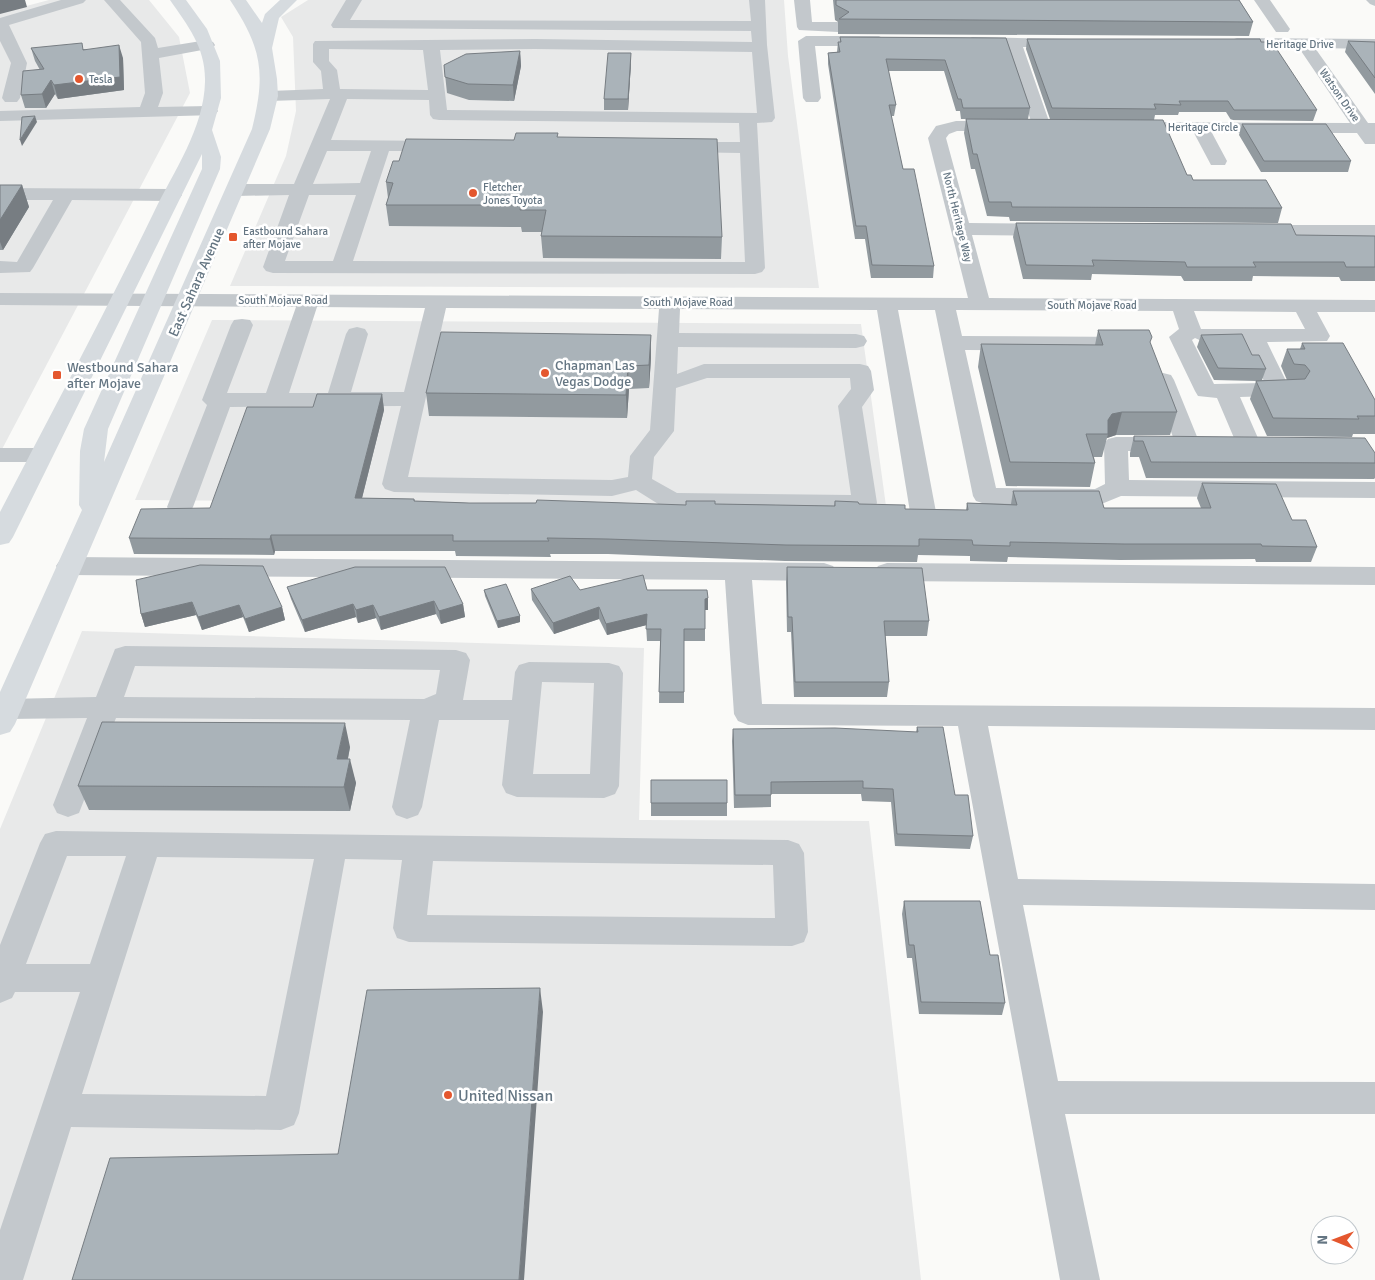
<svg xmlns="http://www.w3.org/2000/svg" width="1375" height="1280" font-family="Signika,sans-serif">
  <rect width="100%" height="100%" fill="#fafaf8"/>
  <path fill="#e8e9e9" d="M 49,0 L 149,0 L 179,37 L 190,93 L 0,453 L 0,13 Z
    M 308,0 L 784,0 L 788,56 L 819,288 L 230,286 L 286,156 L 296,111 L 293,37 L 281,17 Z
    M 212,320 L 861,324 L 886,506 L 135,500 Z
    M 82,631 L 644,648 L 639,820 L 869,821 L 921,1280 L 0,1280 L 0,829 Z"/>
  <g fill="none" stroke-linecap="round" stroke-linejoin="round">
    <path fill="#c3c8cc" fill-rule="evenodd" d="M 61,0 L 86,0 L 83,3 L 9,25 L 27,63 L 20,98 L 17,102 L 5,102 L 2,98 L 11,63 L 0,41 L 0,18 Z
      M 104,0 L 120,0 L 155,38 L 158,48 L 207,40 L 213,42 L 215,45 L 213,48 L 159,58 L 163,93 L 158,107 L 209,106 L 215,107 L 218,111 L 215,115 L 0,121 L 0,111 L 140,107 L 145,93 L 141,42 Z
      M 346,0 L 362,0 L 350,20 L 751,21 L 749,0 L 765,0 L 767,45 L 775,118 L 772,122 L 757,123 L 765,268 L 762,272 L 755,274 L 273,273 L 266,271 L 263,267 L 289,195 L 236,196 L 229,194 L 226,190 L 229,186 L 236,184 L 294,184 L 330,99 L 269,101 L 263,100 L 260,96 L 263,92 L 269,91 L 323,89 L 321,71 L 313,62 L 313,44 L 315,41 L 535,39 L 752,42 L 751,31 L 333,28 L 331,25 ZM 329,49 L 423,50 L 428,90 L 340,89 L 337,70 L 329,61 ZM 535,49 L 752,52 L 757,113 L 447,110 L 440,50 ZM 347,99 L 429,100 L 430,115 L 433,119 L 439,120 L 739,123 L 740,142 L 681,142 L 675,143 L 672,147 L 675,151 L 681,152 L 740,153 L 745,262 L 353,261 L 389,151 L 440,151 L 446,150 L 449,146 L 446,142 L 440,141 L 331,140 ZM 327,151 L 371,151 L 360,183 L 313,184 ZM 309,195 L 356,195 L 333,261 L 285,261 Z
      M 794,0 L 810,0 L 812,22 L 838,22 L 846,27 L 838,32 L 799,30 L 797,27 Z
      M 1254,0 L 1270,0 L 1290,29 L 1288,32 L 1276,32 Z
      M 1366,0 L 1375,0 L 1375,6 L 1370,4 Z
      M 806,36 L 879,36 L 887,41 L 879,46 L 815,46 L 821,98 L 818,102 L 806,102 L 803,98 L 798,41 Z
      M 972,37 L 1070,39 L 1072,42 L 1064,47 L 1023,47 L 1051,127 L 1048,131 L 1036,131 L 1033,127 L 1006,47 L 966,45 L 964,42 Z
      M 1237,38 L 1375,39 L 1375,49 L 1315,48 L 1368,123 L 1375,123 L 1375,144 L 1365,144 L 1357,133 L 1212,133 L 1227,161 L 1225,165 L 1211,165 L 1194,133 L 1124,131 L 1121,127 L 1124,123 L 1130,122 L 1350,123 L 1299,48 L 1231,46 L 1229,43 L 1231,40 Z
      M 956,121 L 1002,121 L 1008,122 L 1011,126 L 1008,130 L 1002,131 L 957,131 L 949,134 L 946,138 L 969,223 L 1052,224 L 1059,226 L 1062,230 L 1059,234 L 1052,236 L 972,235 L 989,298 L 1375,300 L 1375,312 L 1317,312 L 1330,336 L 1327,341 L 1267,342 L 1287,383 L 1298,385 L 1301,390 L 1298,395 L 1240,397 L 1261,445 L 1257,450 L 1249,452 L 1241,450 L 1237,445 L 1217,398 L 1198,396 L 1195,391 L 1169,337 L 1179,329 L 1173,311 L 956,310 L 962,336 L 1133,337 L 1141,339 L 1144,344 L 1141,349 L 1133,351 L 965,350 L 996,488 L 1095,489 L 1105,484 L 1104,444 L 1108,439 L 1116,437 L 1173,437 L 1152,380 L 1155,375 L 1163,373 L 1171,375 L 1174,380 L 1200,444 L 1196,449 L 1188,451 L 1128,451 L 1129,480 L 1375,482 L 1375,498 L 1121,496 L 1099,505 L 985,504 L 976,501 L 973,496 L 935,310 L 898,310 L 936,512 L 932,518 L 923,520 L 914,518 L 910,512 L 877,310 L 680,309 L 679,333 L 856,334 L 864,336 L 867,341 L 864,346 L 856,348 L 678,347 L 677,374 L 704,364 L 860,364 L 868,366 L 871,371 L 874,390 L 862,407 L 877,503 L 874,509 L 865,511 L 672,509 L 663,507 L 636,490 L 612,496 L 394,492 L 385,489 L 382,484 L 401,406 L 230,407 L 193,507 L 189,513 L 180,515 L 171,513 L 167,507 L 207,405 L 202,400 L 231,325 L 234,320 L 242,319 L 250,320 L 253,325 L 227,393 L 266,393 L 296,307 L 0,305 L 0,293 L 968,298 L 928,138 L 936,126 ZM 317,307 L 425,308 L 404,392 L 351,392 L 368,334 L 365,329 L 357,327 L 349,329 L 346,334 L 328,393 L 289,393 ZM 446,308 L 659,309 L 650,430 L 630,456 L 628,477 L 612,480 L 408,477 ZM 1194,311 L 1296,312 L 1305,329 L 1201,329 ZM 1195,338 L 1204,342 L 1245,342 L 1265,383 L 1214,384 L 1192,340 ZM 707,378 L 850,378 L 851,389 L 838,406 L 851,495 L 677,493 L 652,479 L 654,457 L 674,431 L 676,388 Z
      M 0,188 L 172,189 L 179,191 L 182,195 L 179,199 L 172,201 L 72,200 L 33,268 L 30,272 L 0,273 L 0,261 L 17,262 L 53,200 L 0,200 Z
      M 1257,225 L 1375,225 L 1375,237 L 1250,235 L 1247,231 L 1250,227 Z
      M 0,448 L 41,448 L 49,450 L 53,455 L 49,460 L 41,462 L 0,462 Z
      M 69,557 L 824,563 L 833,566 L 837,572 L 833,578 L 824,581 L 752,580 L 762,704 L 1375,708 L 1375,730 L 988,726 L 1018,879 L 1375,884 L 1375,910 L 1023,905 L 1058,1081 L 1375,1082 L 1375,1114 L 1065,1114 L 1100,1280 L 1060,1280 L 958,726 L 748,725 L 738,721 L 734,714 L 725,580 L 69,575 L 60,572 L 56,566 L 60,560 Z
      M 887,563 L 1375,567 L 1375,585 L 887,581 L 878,578 L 874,572 L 878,566 Z
      M 125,646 L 456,650 L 466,653 L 470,660 L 463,700 L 512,700 L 515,672 L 519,665 L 529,662 L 609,663 L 619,666 L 623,673 L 619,786 L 615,794 L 604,798 L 517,797 L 506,793 L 502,785 L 509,720 L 439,720 L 422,807 L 418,815 L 407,819 L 396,815 L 392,807 L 410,720 L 116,718 L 79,813 L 68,817 L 57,813 L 53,805 L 87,718 L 7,719 L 0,717 L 0,701 L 7,699 L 96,697 L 115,649 ZM 135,666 L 440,670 L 436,694 L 424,699 L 124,697 ZM 542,682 L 594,683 L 590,774 L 533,774 Z
      M 56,831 L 788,840 L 799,844 L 804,853 L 808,932 L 804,942 L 792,946 L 409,942 L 397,938 L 393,928 L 402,860 L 345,859 L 299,1113 L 294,1125 L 281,1130 L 71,1127 L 23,1280 L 0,1280 L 0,1230 L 80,992 L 15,992 L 12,998 L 0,1003 L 0,945 L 40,843 L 45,834 ZM 67,856 L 126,856 L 90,964 L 26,964 ZM 157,857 L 314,859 L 266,1096 L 82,1094 ZM 433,861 L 773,865 L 775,918 L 427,915 Z"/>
    <path fill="#d6dbdf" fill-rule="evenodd" d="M 170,0 L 186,0 L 207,29 L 220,61 L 221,98 L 212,130 L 221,157 L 220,169 L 108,429 L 104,462 L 252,129 C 266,73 262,48 230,0 L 246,0 L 262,23 L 265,14 L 280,0 L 297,0 L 279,18 L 272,48 L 277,79 L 278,96 L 270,129 L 15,724 L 10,732 L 0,735 L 0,692 L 82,510 L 79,505 L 80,451 L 84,429 L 202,169 L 202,154 L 13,537 L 9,543 L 0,545 L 0,512 C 52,412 105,313 154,212 C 174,171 204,128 205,82 C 206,48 188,26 170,0 Z"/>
  </g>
  <path fill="#929a9f" d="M 833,0 L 1239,0 L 1253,22 L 1249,36 L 838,34 L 838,22 L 835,20 Z
    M 840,37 L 1006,38 L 1030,108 L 1028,119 L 1050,119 L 1026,49 L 1027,39 L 1317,110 L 1313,121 L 1231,120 L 1226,112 L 1179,112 L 1178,115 L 1155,115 L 1154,120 L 1187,175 L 1193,180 L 1282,208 L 1278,223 L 1010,221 L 1009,217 L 987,216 L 975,169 L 971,169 L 964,133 L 966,119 L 961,119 L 960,111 L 956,111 L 944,71 L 888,71 L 896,105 L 894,116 L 891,116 L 903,169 L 934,266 L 933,278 L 871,278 L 865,239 L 855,239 L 828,64 L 828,53 L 837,52 L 838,42 L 840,42 Z
    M 1348,41 L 1375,42 L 1375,94 L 1345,52 Z
    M 31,48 L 84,49 L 123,58 L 124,90 L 58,99 L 55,94 L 46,108 L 25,108 L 21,95 L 40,70 L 35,61 Z
    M 520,51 L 521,66 L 514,101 L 469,100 L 447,93 L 444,65 Z
    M 631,63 L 628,110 L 604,110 L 604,99 Z
    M 1242,124 L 1351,161 L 1348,172 L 1261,172 L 1239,135 Z
    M 558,137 L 722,237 L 721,259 L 543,258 L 541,236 L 542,232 L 522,232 L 521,227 L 389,226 L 386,205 L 388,198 L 386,182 L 399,161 L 514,140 Z
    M 0,185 L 22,185 L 29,207 L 3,250 L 0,250 Z
    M 1016,223 L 1296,235 L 1375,236 L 1375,281 L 1341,281 L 1339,277 L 1253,276 L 1252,281 L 1184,281 L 1181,276 L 1092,274 L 1091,280 L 1023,279 L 1013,237 Z
    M 1098,330 L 1150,343 L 1177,412 L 1170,435 L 1116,435 L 1107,438 L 1102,457 L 1094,457 L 1095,463 L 1090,487 L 1006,486 L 978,367 L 981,344 L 1095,345 Z
    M 651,335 L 651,358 L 649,388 L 629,389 L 627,418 L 429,416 L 426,393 Z
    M 1201,335 L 1252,355 L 1266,369 L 1262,380 L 1287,380 L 1281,366 L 1287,349 L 1300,349 L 1302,343 L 1375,400 L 1375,434 L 1353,434 L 1352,437 L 1267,436 L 1250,399 L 1256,381 L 1214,380 L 1197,347 Z
    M 382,394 L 384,410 L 362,498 L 414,499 L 415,501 L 469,503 L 686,505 L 715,504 L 834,506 L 835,501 L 905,509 L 966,510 L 967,503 L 1011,504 L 1013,491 L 1104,508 L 1201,508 L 1197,498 L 1202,483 L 1292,520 L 1317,547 L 1311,562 L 1256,562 L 1255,559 L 1120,560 L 1008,557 L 1007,562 L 970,561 L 970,556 L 918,555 L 917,562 L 785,561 L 608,554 L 550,554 L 551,557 L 456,556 L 455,551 L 275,551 L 274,555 L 134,554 L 129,538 L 210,508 L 313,407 Z
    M 1134,436 L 1375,453 L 1375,478 L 1374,479 L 1146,478 L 1139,457 L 1130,457 L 1130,453 Z
    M 787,567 L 929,621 L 927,636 L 885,636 L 889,682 L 887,697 L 794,697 L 791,632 L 787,632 L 786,582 Z
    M 136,580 L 282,607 L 285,620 L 249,632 L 243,617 L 202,630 L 196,615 L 145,627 L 141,614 Z
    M 287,587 L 463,604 L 465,617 L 441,624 L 436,614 L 381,630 L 376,618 L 358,623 L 356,617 L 305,632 L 291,599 Z
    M 531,589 L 580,590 L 647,590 L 708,598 L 708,610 L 705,610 L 705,641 L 684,641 L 684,703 L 659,703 L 660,641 L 647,641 L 646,625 L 607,635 L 599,619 L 554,634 L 532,600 Z
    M 484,590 L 520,616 L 520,622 L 498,628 L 485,596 Z
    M 917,727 L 955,795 L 973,836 L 970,849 L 895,846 L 891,802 L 862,801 L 861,794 L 771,794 L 771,807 L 734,808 L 732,741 L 733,729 L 916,732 Z
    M 350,747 L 348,759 L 356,783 L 350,811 L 89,810 L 78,786 Z
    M 651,780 L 727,803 L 727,816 L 651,816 Z
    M 904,901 L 990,955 L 1005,1003 L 1002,1015 L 919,1014 L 912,958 L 907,958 L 902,914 Z"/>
  <path fill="#777d82" d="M 0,0 L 25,0 L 27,7 L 0,14 Z
    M 119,45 L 123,58 L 124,90 L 58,99 L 54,85 Z
    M 520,51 L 521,66 L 514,101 L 513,85 Z
    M 631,53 L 631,63 L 628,110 L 628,99 Z
    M 51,80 L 55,94 L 46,108 L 42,94 Z
    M 35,116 L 37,122 L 22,146 L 20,140 Z
    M 22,185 L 29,207 L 3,250 L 0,242 L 0,220 Z
    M 651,335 L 651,358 L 649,388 L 649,365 Z
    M 628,366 L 629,389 L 627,418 L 626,395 Z
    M 382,394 L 384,410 L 358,514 L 355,498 Z
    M 1122,412 L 1116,435 L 1107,438 L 1108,434 L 1108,420 L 1112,414 Z
    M 271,535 L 275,551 L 274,555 L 270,539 Z
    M 708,598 L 708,610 L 705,610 L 705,599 Z
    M 434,601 L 436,614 L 381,630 L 379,617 Z
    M 192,602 L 196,615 L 145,627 L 141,614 Z
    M 353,604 L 356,617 L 305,632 L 302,620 Z
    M 463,604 L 465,617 L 441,624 L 439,611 Z
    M 239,605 L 243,617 L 202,630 L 198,617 Z
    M 373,605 L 376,618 L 358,623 L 356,610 Z
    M 282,607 L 285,620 L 249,632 L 245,619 Z
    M 599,607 L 599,619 L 554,634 L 553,623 Z
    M 647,614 L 647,625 L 607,635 L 606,624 Z
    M 520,616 L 520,622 L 498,628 L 497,621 Z
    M 345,723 L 350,747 L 343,783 L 337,759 Z
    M 350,759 L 356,783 L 350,811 L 344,787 Z
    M 540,988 L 543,1012 L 524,1280 L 519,1280 Z"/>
  <path fill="#aab3b9" stroke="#777d82" d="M 836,0 L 1239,0 L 1253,22 L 839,19 L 849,12 L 836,5 Z
    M 840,37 L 1006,38 L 1030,108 L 963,108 L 961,99 L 958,99 L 945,60 L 886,59 L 896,105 L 889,105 L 903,169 L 914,169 L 934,266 L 872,265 L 866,226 L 856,226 L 828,53 L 840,52 L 838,42 L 841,42 Z
    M 1027,39 L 1260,39 L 1261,42 L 1272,42 L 1317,110 L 1234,110 L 1228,101 L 1179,101 L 1181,105 L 1154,104 L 1156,109 L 1052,108 Z
    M 1348,41 L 1375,42 L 1375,78 Z
    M 82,43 L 83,50 L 119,45 L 120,77 L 54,85 L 51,80 L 42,94 L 21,95 L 23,71 L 44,69 L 31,48 Z
    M 520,51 L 513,85 L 468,84 L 445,77 L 444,65 L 466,54 Z
    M 608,53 L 631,53 L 628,99 L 604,99 Z
    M 35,116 L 20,140 L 22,117 Z
    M 966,119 L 1163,120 L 1187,175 L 1191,175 L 1193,180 L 1266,180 L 1282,208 L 1012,207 L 1011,202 L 989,202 L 977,154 L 973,154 Z
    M 1242,124 L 1326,124 L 1351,161 L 1264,161 Z
    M 516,133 L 558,133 L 557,137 L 717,139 L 722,237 L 541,236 L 546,210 L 520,210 L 521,205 L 386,205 L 393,183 L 386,182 L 393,161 L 399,161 L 406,139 L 514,140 Z
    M 0,185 L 22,185 L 0,220 Z
    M 1016,223 L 1291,224 L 1296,235 L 1375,236 L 1375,267 L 1346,267 L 1344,262 L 1253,262 L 1256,267 L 1187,267 L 1185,262 L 1092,260 L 1094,266 L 1026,265 Z
    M 1098,330 L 1149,330 L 1152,337 L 1150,342 L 1177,412 L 1122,412 L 1112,414 L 1108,420 L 1108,434 L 1086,434 L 1095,463 L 1010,462 L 981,344 L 1103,345 Z
    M 441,332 L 651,335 L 649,365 L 628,366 L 626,395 L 426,393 Z
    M 1242,334 L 1252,355 L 1259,355 L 1266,369 L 1218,368 L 1201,335 Z
    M 1302,343 L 1343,343 L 1375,400 L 1375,416 L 1357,416 L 1359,419 L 1273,418 L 1256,381 L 1305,379 L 1310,371 L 1305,365 L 1294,364 L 1287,349 L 1305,349 Z
    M 317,394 L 382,394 L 355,498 L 414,499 L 414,501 L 469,503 L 536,503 L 537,500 L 686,505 L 686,501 L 715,501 L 715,504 L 835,506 L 835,501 L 858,502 L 859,504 L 905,505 L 905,509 L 968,510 L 967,503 L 1017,505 L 1013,491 L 1099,491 L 1104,508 L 1211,508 L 1202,483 L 1276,484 L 1292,520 L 1306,520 L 1317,547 L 1262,546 L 1261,544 L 1124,544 L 1010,542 L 1010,546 L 973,545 L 972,540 L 919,539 L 919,546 L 786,545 L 607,539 L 547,538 L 549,541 L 453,541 L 453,535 L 271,535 L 270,539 L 129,538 L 141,509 L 210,508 L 247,407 L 313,407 Z
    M 1134,436 L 1365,438 L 1375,453 L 1375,463 L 1151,462 L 1143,441 L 1134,441 Z
    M 200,565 L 263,566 L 282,607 L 245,619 L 239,605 L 198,617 L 192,602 L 141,614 L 136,580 Z
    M 355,567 L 445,567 L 463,604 L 439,611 L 434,601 L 379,617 L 373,605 L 356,610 L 353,604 L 302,620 L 287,587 Z
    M 787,567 L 922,568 L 929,621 L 884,621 L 889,682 L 795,682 L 792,617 L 788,617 Z
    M 643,575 L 647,590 L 707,590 L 708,598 L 705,599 L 705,629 L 684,629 L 684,692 L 659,692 L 661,629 L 646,629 L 647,614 L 606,624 L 599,607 L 553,623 L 531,589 L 570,576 L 580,590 Z
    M 506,584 L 520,616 L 497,621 L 484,590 Z
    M 102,722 L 345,723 L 337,759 L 350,759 L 344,787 L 78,786 Z
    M 917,727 L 943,727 L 955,795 L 968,795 L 973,836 L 897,834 L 893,789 L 863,788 L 863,781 L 771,782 L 771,795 L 735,795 L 733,729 L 835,728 L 918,732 Z
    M 651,780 L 727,780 L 727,803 L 651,803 Z
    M 904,901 L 980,901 L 990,955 L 998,955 L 1005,1003 L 921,1002 L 914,945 L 909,945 Z
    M 540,988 L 519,1280 L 72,1280 L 110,1158 L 338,1154 L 367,990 Z"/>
  <g fill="#e4572e" stroke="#fff" stroke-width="2">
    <circle cx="79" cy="79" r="5"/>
    <circle cx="473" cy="193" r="5"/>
    <rect x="228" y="232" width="10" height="10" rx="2.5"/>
    <circle cx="545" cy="373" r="5"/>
    <rect x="52" y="370" width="10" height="10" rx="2.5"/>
    <circle cx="448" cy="1095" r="5"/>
  </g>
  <g text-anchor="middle" stroke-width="5" stroke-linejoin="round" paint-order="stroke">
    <g font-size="11" fill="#657683" stroke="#fff">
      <text x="1300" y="48">Heritage Drive</text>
      <text transform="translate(1340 95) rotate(55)" y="4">Watson Drive</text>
      <text x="1203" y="131">Heritage Circle</text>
      <text transform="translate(958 217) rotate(76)" y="4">North Heritage Way</text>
      <text x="283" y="304">South Mojave Road</text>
      <text x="688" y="306">South Mojave Road</text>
      <text x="1092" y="309">South Mojave Road</text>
    </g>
    <g font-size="11" fill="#657683" stroke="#fff" text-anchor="start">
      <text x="89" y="83">Tesla</text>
      <text x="483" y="191">Fletcher<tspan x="483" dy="13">Jones Toyota</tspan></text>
      <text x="243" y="235">Eastbound Sahara<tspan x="243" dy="13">after Mojave</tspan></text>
    </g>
    <g font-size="14" fill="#657683" stroke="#fff">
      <text transform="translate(196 282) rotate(-66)" y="5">East Sahara Avenue</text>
    </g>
    <g font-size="14" fill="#657683" stroke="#fff" text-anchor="start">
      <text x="555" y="370">Chapman Las<tspan x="555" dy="16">Vegas Dodge</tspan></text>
      <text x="67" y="372">Westbound Sahara<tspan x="67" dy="16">after Mojave</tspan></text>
    </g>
    <g font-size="16" fill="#657683" stroke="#fff" text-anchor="start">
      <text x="458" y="1101">United Nissan</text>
    </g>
  </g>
  <g transform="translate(1335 1240) rotate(271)"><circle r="24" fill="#ffffff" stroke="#c1c8cd"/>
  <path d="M0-4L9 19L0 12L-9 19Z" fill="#e4572e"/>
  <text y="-8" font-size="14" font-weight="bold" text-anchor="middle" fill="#657683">N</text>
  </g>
</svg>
